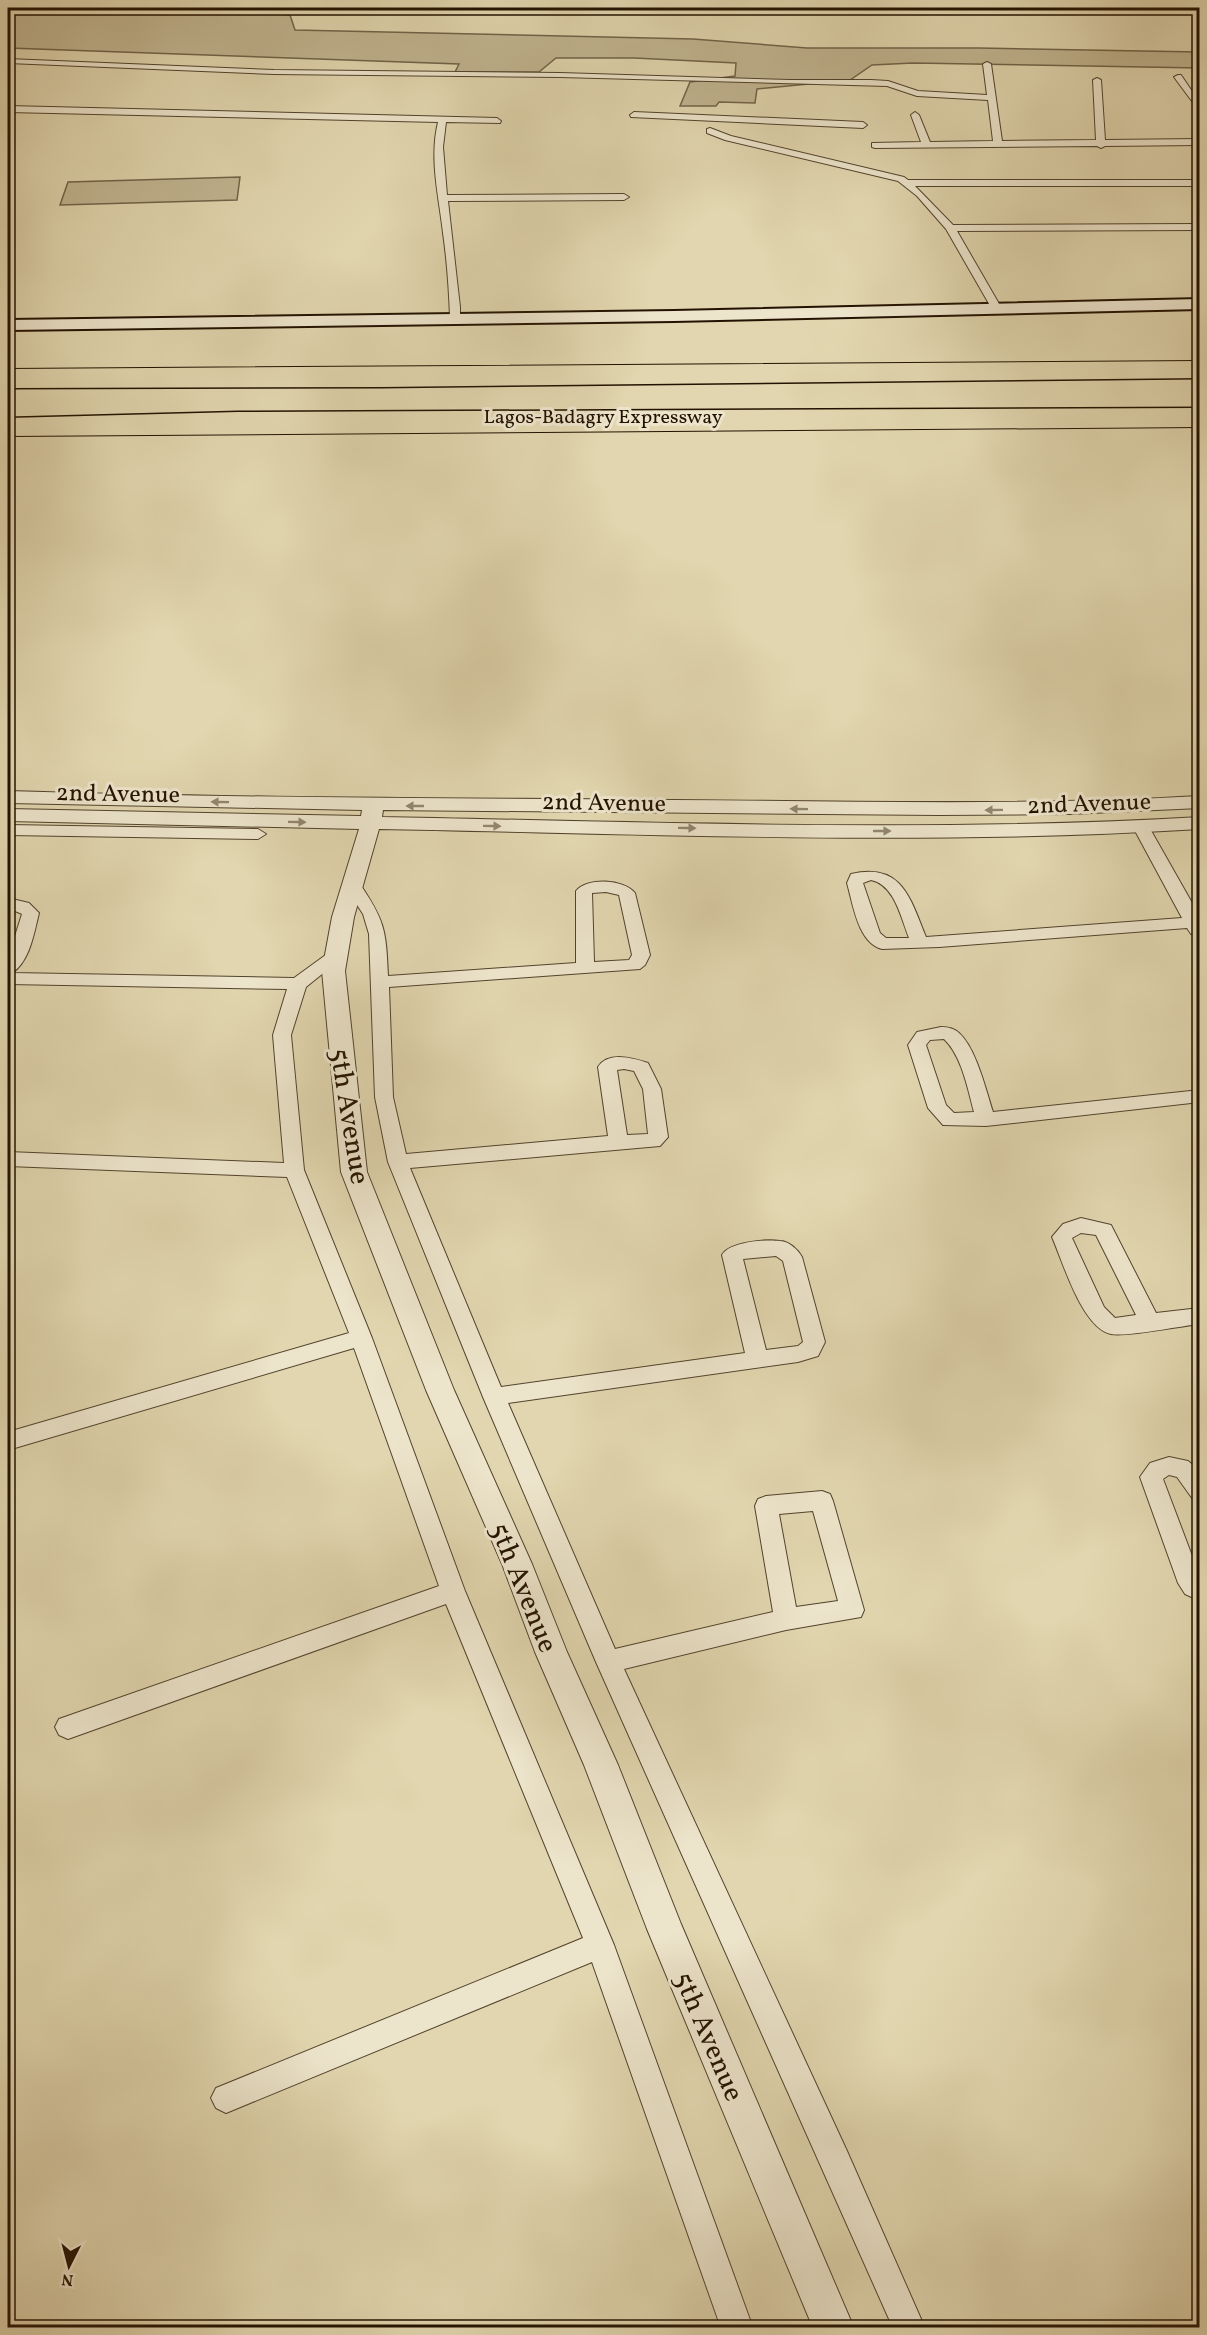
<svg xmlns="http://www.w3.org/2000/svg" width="1207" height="2335" font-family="Vollkorn,serif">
  <rect width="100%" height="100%" fill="#e1d6af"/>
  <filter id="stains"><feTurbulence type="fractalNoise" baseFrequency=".00333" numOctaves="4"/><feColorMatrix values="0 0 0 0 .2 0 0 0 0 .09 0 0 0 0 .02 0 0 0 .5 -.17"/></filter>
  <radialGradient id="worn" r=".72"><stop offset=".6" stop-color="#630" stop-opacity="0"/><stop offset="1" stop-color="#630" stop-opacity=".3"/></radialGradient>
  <path fill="#c1b591" stroke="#726449" stroke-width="1.5" d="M 8,8 L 181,8 L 290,15 L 295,30 L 693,39 L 807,48 L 979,48 L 1199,52 L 1200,68 L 913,63 L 872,65 L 850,80 L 757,89 L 755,103 L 719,102 L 716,106 L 680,106 L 690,82 L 735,76 L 736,63 L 634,58 L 556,58 L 539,72 L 455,72 L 459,64 L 8,48 Z
    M 240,177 L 237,200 L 60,205 L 68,182 Z"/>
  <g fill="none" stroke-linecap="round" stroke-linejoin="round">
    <g stroke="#52432c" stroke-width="2">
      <path id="minor" d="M 8,59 L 274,70 L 560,73 L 790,80 L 871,80 L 888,81 L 918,91 L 987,95 L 983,64 L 987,62 L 991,64 L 1002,141 L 1096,140 L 1093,80 L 1097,78 L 1101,80 L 1105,140 L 1200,139 L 1200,145 L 1105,146 L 1101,148 L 1097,146 L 875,148 L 872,147 L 872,143 L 921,142 L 911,115 L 915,112 L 919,115 L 930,142 L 993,141 L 988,100 L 917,96 L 887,86 L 560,77 L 274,74 L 8,63 Z
        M 1178,75 L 1181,75 L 1200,103 L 1200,112 L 1174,77 Z
        M 8,106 L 497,118 L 501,121 L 500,123 L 446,122 L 443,147 L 447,195 L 624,194 L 629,197 L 624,200 L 448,201 L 460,307 L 460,317 L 455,320 L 450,317 C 449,289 447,261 443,233 C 439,197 429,159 438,122 L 8,112 Z
        M 634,112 L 863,122 L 867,125 L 863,128 L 631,117 L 630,115 Z
        M 710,128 L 731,136 L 904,177 L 908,180 L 1200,180 L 1200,186 L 915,186 L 953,225 L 1200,224 L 1200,230 L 957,231 L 1002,309 L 997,312 L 992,309 L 946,229 L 917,196 L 898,181 L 725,140 L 707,133 L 707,129 Z
        M 1141,822 L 1149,827 L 1200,917 L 1200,935 L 1191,934 L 1187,928 L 939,947 L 882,949 C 858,943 853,904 847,883 L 851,874 C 902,862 910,898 926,937 L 1182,918 L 1133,827 ZM 871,880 C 895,885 901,918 909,938 L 886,938 L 880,933 L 863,883 Z
        M 8,825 L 258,829 L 266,834 L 258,839 L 8,835 Z
        M 352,880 L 358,881 C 385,921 386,929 388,976 L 576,963 L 576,891 C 587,877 624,879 635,893 L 650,955 L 645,965 L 640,969 L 389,987 L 393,1097 L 406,1154 L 608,1136 L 598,1067 C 608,1051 633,1058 648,1063 L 661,1089 L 668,1137 L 660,1146 L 410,1168 L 501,1387 L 745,1353 L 722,1255 C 729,1242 766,1239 780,1241 C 789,1241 798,1250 802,1257 L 825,1342 L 818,1356 L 798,1362 L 508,1403 L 615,1649 L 773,1612 L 755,1506 L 758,1499 L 766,1496 L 822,1491 L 830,1494 L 833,1501 L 864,1610 L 861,1617 L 786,1630 L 624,1669 L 847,2151 L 925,2328 L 893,2328 L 596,1662 L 483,1397 L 388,1162 L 375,1097 L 369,934 L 363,914 L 344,885 ZM 606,892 L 619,895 L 632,955 L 629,960 L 594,962 L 592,893 ZM 624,1069 L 634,1071 L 643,1089 L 648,1134 L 627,1135 L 617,1070 ZM 776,1256 L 783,1261 L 803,1342 L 798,1346 L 766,1350 L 743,1259 ZM 813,1511 L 838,1601 L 796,1607 L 779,1514 Z
        M 8,898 L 29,903 L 39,913 C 34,933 30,961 12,973 L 294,978 L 327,954 L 339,954 L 342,958 L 306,987 L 291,1035 L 304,1170 L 372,1338 L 465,1591 L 614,1945 L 753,2328 L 721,2328 L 592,1962 L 226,2113 L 216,2108 L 211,2098 L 216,2088 L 583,1938 L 446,1604 L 68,1739 L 59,1735 L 55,1727 L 59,1719 L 439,1586 L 354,1348 L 8,1450 L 8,1432 L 349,1333 L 287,1177 L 8,1166 L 8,1152 L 284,1163 L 273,1035 L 287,989 L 8,984 L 8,958 L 22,914 L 8,908 Z
        M 941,1027 C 947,1027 954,1028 959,1033 C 976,1048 986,1090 993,1112 L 1200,1090 L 1200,1102 L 986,1126 L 943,1125 L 928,1108 L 908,1045 L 917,1032 ZM 944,1039 C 962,1056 968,1090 974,1112 L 954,1113 L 946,1105 L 926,1045 L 930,1040 Z
        M 1081,1218 L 1111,1225 L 1156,1313 L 1200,1308 L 1200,1324 C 1180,1326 1128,1337 1111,1334 C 1082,1328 1063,1262 1052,1237 L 1063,1224 ZM 1081,1233 L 1096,1235 L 1136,1315 L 1115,1318 L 1104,1307 L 1072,1238 Z
        M 1169,1457 L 1188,1461 L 1200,1471 L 1200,1500 L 1192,1498 L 1177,1477 L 1169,1475 L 1163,1479 L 1200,1577 L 1200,1601 L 1185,1594 L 1178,1583 L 1140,1477 L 1150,1463 Z"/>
    </g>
    <g stroke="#52432c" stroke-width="2">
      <path id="tertiary" d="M 8,791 C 230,798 451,798 673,800 C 849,801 1024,806 1200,796 L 1200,808 L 1070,814 L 939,815 L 383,810 L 382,817 C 654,822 928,833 1200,817 L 1200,829 C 927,846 652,834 379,829 L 354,917 L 345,971 L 367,1172 L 454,1390 L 532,1564 L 567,1652 L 618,1765 L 681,1924 L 854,2328 L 813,2328 L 647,1929 L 584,1765 L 535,1652 L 502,1564 L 426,1390 L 341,1172 L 322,971 L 332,917 L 359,829 L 8,821 L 8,809 L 361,816 L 362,810 L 8,803 Z"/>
    </g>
    <g stroke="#231201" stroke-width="4">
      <path id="secondary" d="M 1200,299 L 1200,309 L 674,321 L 8,330 L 8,320 L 674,311 Z"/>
    </g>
    <g stroke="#231201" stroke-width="2">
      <path id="primary" d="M 1200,361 L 1200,371 L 8,379 L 8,369 Z
        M 1200,415 L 1200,427 L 8,436 L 8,424 Z"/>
    </g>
    <g stroke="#231201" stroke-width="3">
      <path id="motorway" d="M 1200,366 L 1200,378 L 381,387 L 8,388 L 8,376 L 381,375 Z
        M 1200,408 L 1200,420 L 238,424 L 8,430 L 8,418 L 238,412 Z"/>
    </g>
    <use href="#minor" fill="#ece4cb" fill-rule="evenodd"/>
    <use href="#tertiary" fill="#ece4cb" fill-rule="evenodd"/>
    <use href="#secondary" fill="#ece4cb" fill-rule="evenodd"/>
    <use href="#primary" fill="#e1d6af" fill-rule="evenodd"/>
    <use href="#motorway" fill="#e1d6af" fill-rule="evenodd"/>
  </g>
  <defs><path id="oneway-solid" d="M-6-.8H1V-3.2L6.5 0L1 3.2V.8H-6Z" transform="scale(1.5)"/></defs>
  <g fill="#928670">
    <use href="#oneway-solid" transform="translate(220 802) rotate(-179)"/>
    <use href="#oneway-solid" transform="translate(415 806) rotate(-180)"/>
    <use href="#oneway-solid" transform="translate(799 809) rotate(-179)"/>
    <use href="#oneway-solid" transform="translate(994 810) rotate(179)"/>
    <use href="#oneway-solid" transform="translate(297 822) rotate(1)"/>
    <use href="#oneway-solid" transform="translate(492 826) rotate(1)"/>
    <use href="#oneway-solid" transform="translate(687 828) rotate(1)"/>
    <use href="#oneway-solid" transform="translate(882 831)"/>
  </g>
  <g text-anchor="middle" stroke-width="6" stroke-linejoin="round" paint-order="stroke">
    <g font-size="20" fill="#231201" stroke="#ece4cb">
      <text x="603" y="423">Lagos-Badagry Expressway</text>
    </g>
    <g font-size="24" fill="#231201" stroke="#ece4cb">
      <text transform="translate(118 793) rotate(1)" y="8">2nd Avenue</text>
      <text transform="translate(604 802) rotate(1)" y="8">2nd Avenue</text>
      <text transform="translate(1089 803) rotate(-2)" y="8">2nd Avenue</text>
    </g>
    <g font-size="28" fill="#231201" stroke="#ece4cb">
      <text transform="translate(351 1116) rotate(81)" y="10">5th Avenue</text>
      <text transform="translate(525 1587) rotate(68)" y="10">5th Avenue</text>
      <text transform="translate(710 2036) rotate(67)" y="10">5th Avenue</text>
    </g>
  </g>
  <rect width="1207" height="2335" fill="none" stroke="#e1d6af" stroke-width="30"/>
  <rect x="9" y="9" width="1189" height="2317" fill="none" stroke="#231201" stroke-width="3"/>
  <rect x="15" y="15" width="1177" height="2305" fill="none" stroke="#231201" stroke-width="1.5"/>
  <g transform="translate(69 2266) rotate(186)" stroke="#ece4cb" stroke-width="4.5" paint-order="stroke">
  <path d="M0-4.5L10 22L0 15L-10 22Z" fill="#231201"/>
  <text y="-9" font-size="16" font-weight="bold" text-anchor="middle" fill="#231201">N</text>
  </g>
  <rect width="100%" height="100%" filter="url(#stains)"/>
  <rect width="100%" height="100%" fill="url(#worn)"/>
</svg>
